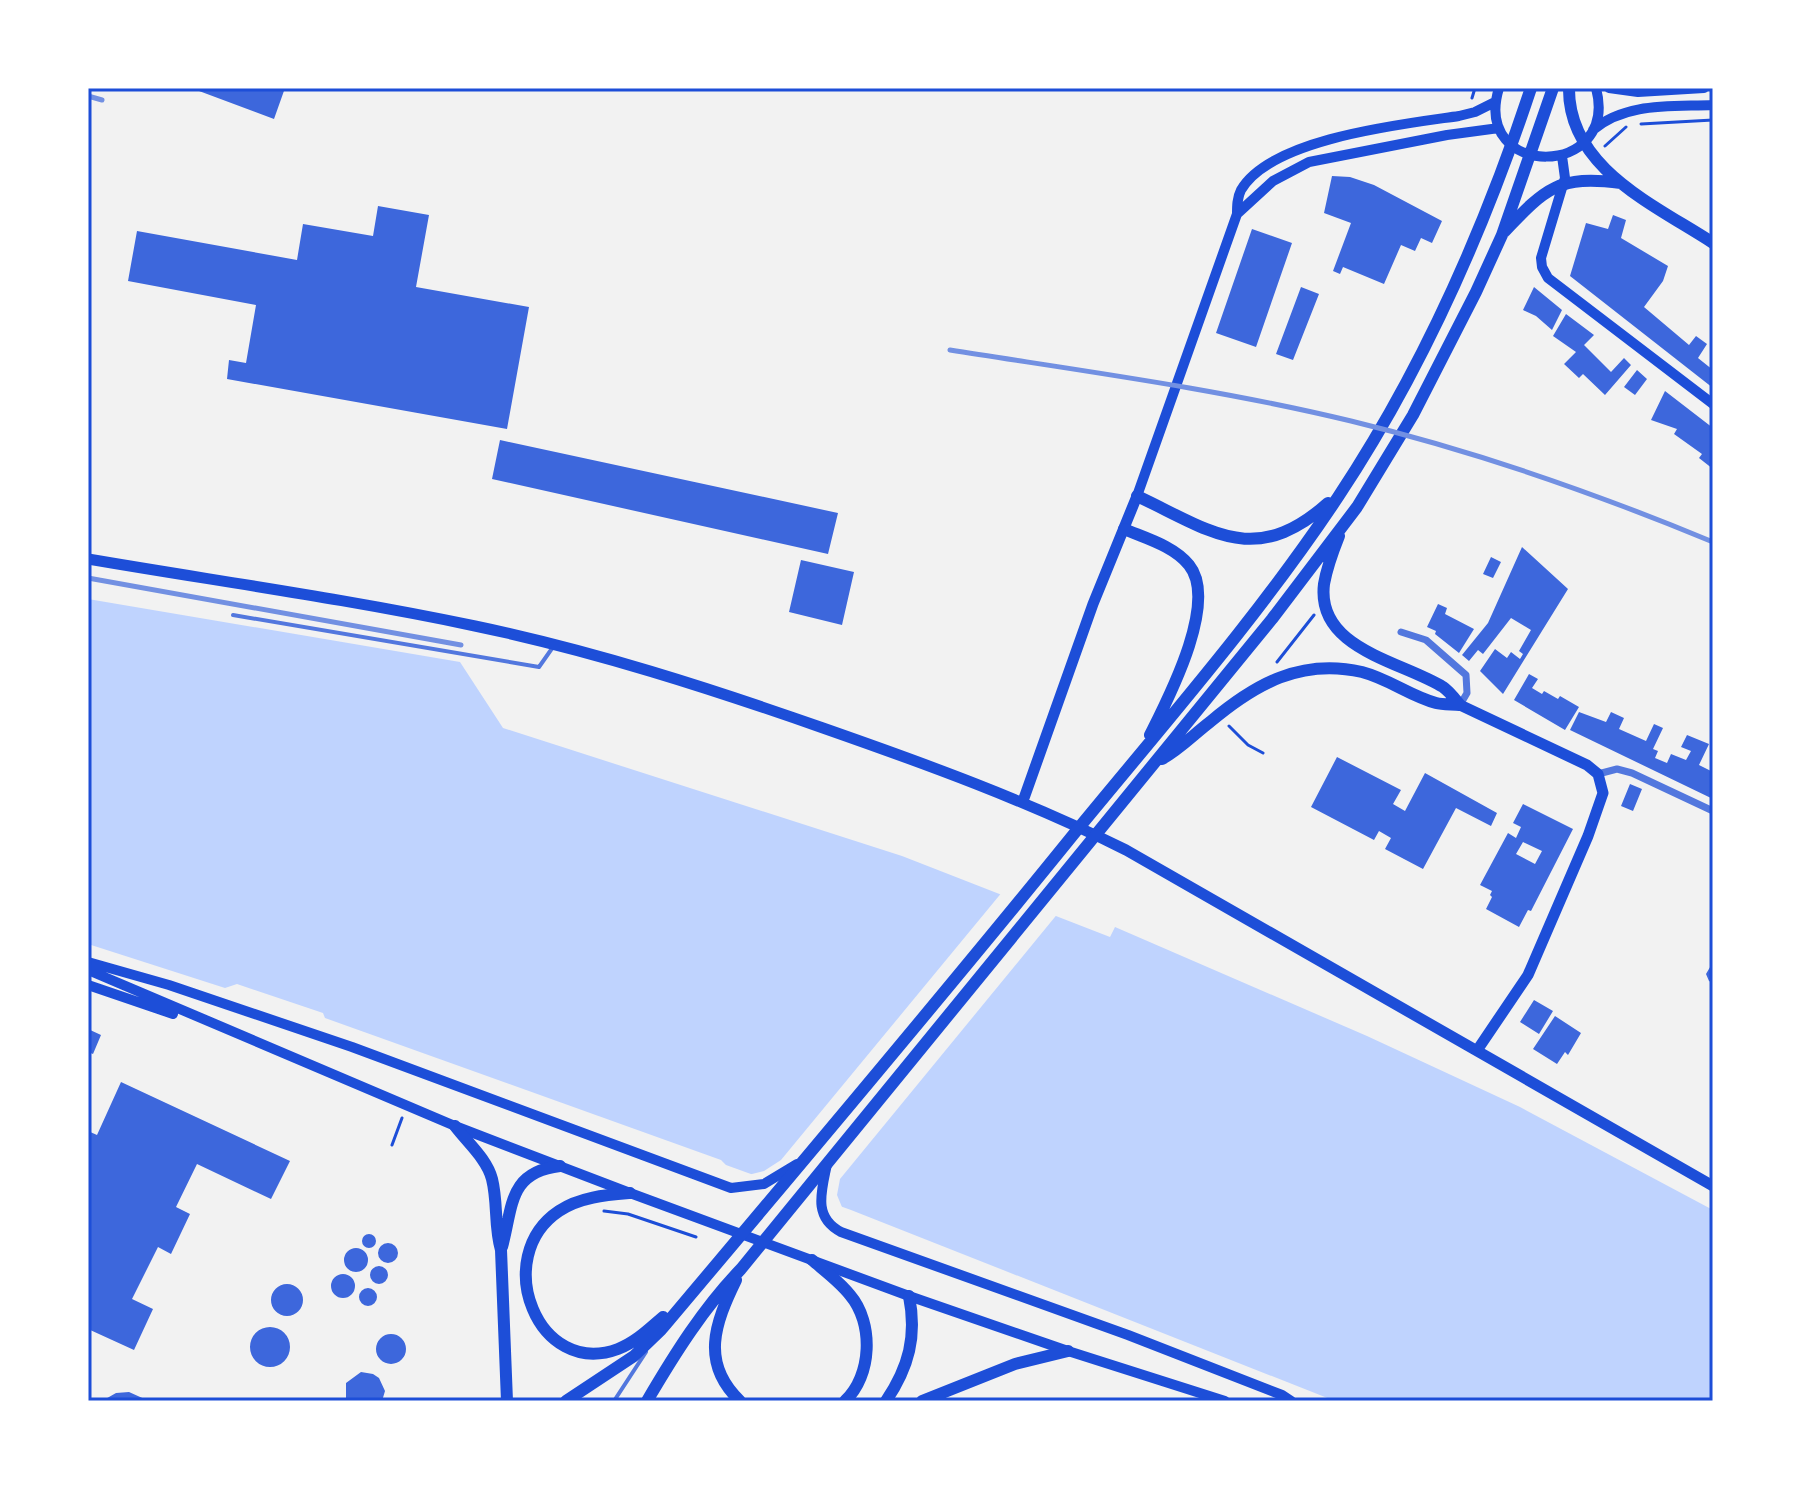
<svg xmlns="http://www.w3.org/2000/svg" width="1801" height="1489" font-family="Roboto,sans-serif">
  <rect width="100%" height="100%" fill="#f2f2f2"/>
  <path fill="#bfd3fe" d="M 88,599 L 460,662 L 503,728 L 902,856 L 1110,937 L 1115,927 L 1367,1036 L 1520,1107 L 1713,1210 L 1713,1401 L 1335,1401 L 851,1210 L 726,1165 L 721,1160 L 325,1018 L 323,1013 L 237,984 L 225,988 L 88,944 Z"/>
  <path fill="#f2f2f2" d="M 1003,891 L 1059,912 L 840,1179 L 837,1195 L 844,1212 L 744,1176 L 764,1171 L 781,1160 Z"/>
  <path fill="#3d67dc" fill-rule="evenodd" d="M 191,88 L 285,88 L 274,119 Z
    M 1332,176 L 1350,177 L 1374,185 L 1442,221 L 1432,243 L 1421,238 L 1415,251 L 1401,245 L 1384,284 L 1343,267 L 1340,274 L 1333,271 L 1351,223 L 1324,213 Z
    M 378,206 L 429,215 L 416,287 L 529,307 L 507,429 L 227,379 L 229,360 L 246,363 L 256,305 L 128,281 L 137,231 L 297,260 L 303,224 L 373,236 Z
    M 1613,215 L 1626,220 L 1621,238 L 1668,266 L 1663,281 L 1644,307 L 1689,345 L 1696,336 L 1707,344 L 1698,358 L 1713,370 L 1713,388 L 1570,276 L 1586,223 L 1608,229 Z
    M 1252,229 L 1292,243 L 1256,347 L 1216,333 Z
    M 1301,287 L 1319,294 L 1293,360 L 1276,354 Z
    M 1534,287 L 1562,310 L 1552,330 L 1536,316 L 1523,310 Z
    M 1566,314 L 1594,335 L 1584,345 L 1611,372 L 1624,358 L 1631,365 L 1605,395 L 1583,374 L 1579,378 L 1564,364 L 1576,352 L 1553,336 Z
    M 1637,370 L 1647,379 L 1635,395 L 1624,387 Z
    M 1665,391 L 1713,428 L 1713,469 L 1699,458 L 1702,454 L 1674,434 L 1677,429 L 1651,420 Z
    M 500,440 L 838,513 L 828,554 L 492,479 Z
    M 1522,547 L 1568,589 L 1503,694 L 1480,671 L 1495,649 L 1507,658 L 1511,652 L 1520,659 L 1523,654 L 1519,651 L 1531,630 L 1511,618 L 1483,654 L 1478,650 L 1469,661 L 1462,655 L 1488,623 Z
    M 1491,557 L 1501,562 L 1493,578 L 1483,574 Z
    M 801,560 L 854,572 L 842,625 L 789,612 Z
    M 1438,604 L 1447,608 L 1445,614 L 1474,629 L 1459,653 L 1435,634 L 1436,631 L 1427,627 Z
    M 1529,674 L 1538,679 L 1532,688 L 1542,694 L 1544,691 L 1558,699 L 1560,696 L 1579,707 L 1565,730 L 1514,700 Z
    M 1579,712 L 1606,722 L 1611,712 L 1624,718 L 1619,729 L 1646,741 L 1654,724 L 1663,728 L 1653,749 L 1658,751 L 1655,758 L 1667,763 L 1671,754 L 1686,760 L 1691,751 L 1681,747 L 1687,735 L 1709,744 L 1699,765 L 1713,772 L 1713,799 L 1570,730 Z
    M 1337,757 L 1401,790 L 1393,804 L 1405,811 L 1425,773 L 1497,813 L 1491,826 L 1456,808 L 1423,869 L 1385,849 L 1391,838 L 1379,831 L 1374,840 L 1311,807 Z
    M 1630,784 L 1642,789 L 1633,811 L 1621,806 Z
    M 1523,804 L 1573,829 L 1531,911 L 1528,910 L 1519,927 L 1486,909 L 1492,897 L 1490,895 L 1492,891 L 1480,885 L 1508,833 L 1516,838 L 1521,827 L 1513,823 ZM 1523,842 L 1542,851 L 1535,864 L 1516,854 Z
    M 1713,962 L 1713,983 L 1709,981 L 1706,974 Z
    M 1534,1000 L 1553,1011 L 1539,1034 L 1520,1022 Z
    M 1555,1016 L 1581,1033 L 1568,1055 L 1565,1052 L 1557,1064 L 1533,1049 Z
    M 88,1029 L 101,1035 L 93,1054 L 88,1052 Z
    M 121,1082 L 290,1161 L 271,1199 L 197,1164 L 176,1207 L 190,1214 L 171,1254 L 158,1247 L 132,1299 L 153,1309 L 134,1350 L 88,1329 L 88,1131 L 97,1135 Z
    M362 1241a7 7 0 1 1 14 0a7 7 0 1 1-14 0Z
    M378 1253a10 10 0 1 1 20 0a10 10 0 1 1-20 0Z
    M344 1260a12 12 0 1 1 24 0a12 12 0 1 1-24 0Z
    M370 1275a9 9 0 1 1 18 0a9 9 0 1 1-18 0Z
    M331 1286a12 12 0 1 1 24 0a12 12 0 1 1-24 0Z
    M271 1300a16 16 0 1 1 32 0a16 16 0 1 1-32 0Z
    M359 1297a9 9 0 1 1 18 0a9 9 0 1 1-18 0Z
    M250 1347a20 20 0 1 1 40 0a20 20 0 1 1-40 0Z
    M376 1349a15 15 0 1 1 30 0a15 15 0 1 1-30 0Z
    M 361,1372 L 373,1374 L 379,1378 L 385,1391 L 382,1401 L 346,1401 L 346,1383 Z
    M 129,1392 L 149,1401 L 102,1401 L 116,1393 Z"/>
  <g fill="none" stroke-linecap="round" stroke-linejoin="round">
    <path stroke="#1d4ed8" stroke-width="3" d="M 1472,98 L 1475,88
      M 1641,124 L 1713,120
      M 1605,146 L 1626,127
      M 1277,662 L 1314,615
      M 1229,726 L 1248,745 L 1263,753
      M 392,1145 L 402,1118
      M 604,1211 L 628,1214 L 696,1237"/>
    <path stroke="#5277de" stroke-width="4" d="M 233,615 L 539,667 L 553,647
      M 614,1401 L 646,1352"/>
    <path stroke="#5277de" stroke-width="7" d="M 1401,632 L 1426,640 L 1466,675 L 1467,693 L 1460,705
      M 1598,774 L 1617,769 L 1632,773 L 1713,811"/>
    <path stroke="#1d4ed8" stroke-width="10" d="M 1499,88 C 1471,180 1620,179 1596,88
      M 1609,88 L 1638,92 L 1704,88
      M 1593,130 C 1626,102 1672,107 1713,105
      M 1562,156 L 1565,178 L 1541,258 L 1542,267 L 1548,278 L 1713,404
      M 1237,214 L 1273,181 L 1309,162 L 1447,135 L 1499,128
      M 1137,496 L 1237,214 C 1237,206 1237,198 1241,190 C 1271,138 1404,124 1459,116 L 1475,112 L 1495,102
      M 88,962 L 169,985 L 352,1047 L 731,1188 L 764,1184 L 797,1164
      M 88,970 L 455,1126 L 630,1193 L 909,1296 L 1068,1351 L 1225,1401
      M 88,985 L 173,1014
      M 827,1164 C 822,1190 812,1217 841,1232 L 1128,1335 L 1282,1395 L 1291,1401"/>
    <path stroke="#1d4ed8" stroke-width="11" d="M 88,559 C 217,581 347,599 475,626 C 594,651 709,688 823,728 C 926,764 1028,801 1126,850 L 1713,1186
      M 1460,705 L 1587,765 L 1598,774 L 1603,793 L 1588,836 L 1528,975 L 1478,1049
      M 1023,801 L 1093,604 L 1137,496"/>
    <path stroke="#1d4ed8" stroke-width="12" d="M 1569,88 C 1568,168 1655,205 1713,243
      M 1504,232 C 1546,188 1558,175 1621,183
      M 1137,496 C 1210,530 1254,569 1328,503
      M 1124,529 C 1145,538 1174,546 1189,565 C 1219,602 1168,699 1150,735
      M 1339,536 C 1333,551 1327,567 1324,584 C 1316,649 1401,661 1443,687 C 1449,691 1455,699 1460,705
      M 1162,759 C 1180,749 1193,735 1210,722 C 1255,684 1301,658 1362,672 C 1389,679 1410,696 1436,703 C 1443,705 1453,704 1460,705
      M 455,1126 C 467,1142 487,1159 492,1179 C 498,1203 494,1226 501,1250 L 507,1401
      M 630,1193 C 606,1195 580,1197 559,1211 C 490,1257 538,1379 618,1349 C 636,1342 649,1329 663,1317
      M 502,1247 C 513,1207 508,1172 560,1166
      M 812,1260 C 825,1271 840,1282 850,1295 C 874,1323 872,1376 845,1401
      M 736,1280 C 715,1323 700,1363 740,1401
      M 566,1401 L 634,1356 L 661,1330 C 799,1166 938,1002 1073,835 C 1164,724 1259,616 1338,497 C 1421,372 1484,230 1531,88
      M 647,1401 C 674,1355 704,1307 741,1269 L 1272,619 L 1357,507 L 1413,415 L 1476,292 L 1502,235 L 1553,88
      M 886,1401 C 909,1367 917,1336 909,1296
      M 922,1401 L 1015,1364 L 1068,1351"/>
    <path stroke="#7290e2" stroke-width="5" d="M 88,96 L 102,100
      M 950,350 C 1083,371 1219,389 1351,421 C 1475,451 1595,493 1713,542
      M 88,578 L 461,645"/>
  </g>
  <rect width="1801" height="1489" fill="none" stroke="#ffffff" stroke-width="180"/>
  <rect x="90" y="90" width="1621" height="1309" fill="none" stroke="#1d4ed8" stroke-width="3"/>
</svg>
